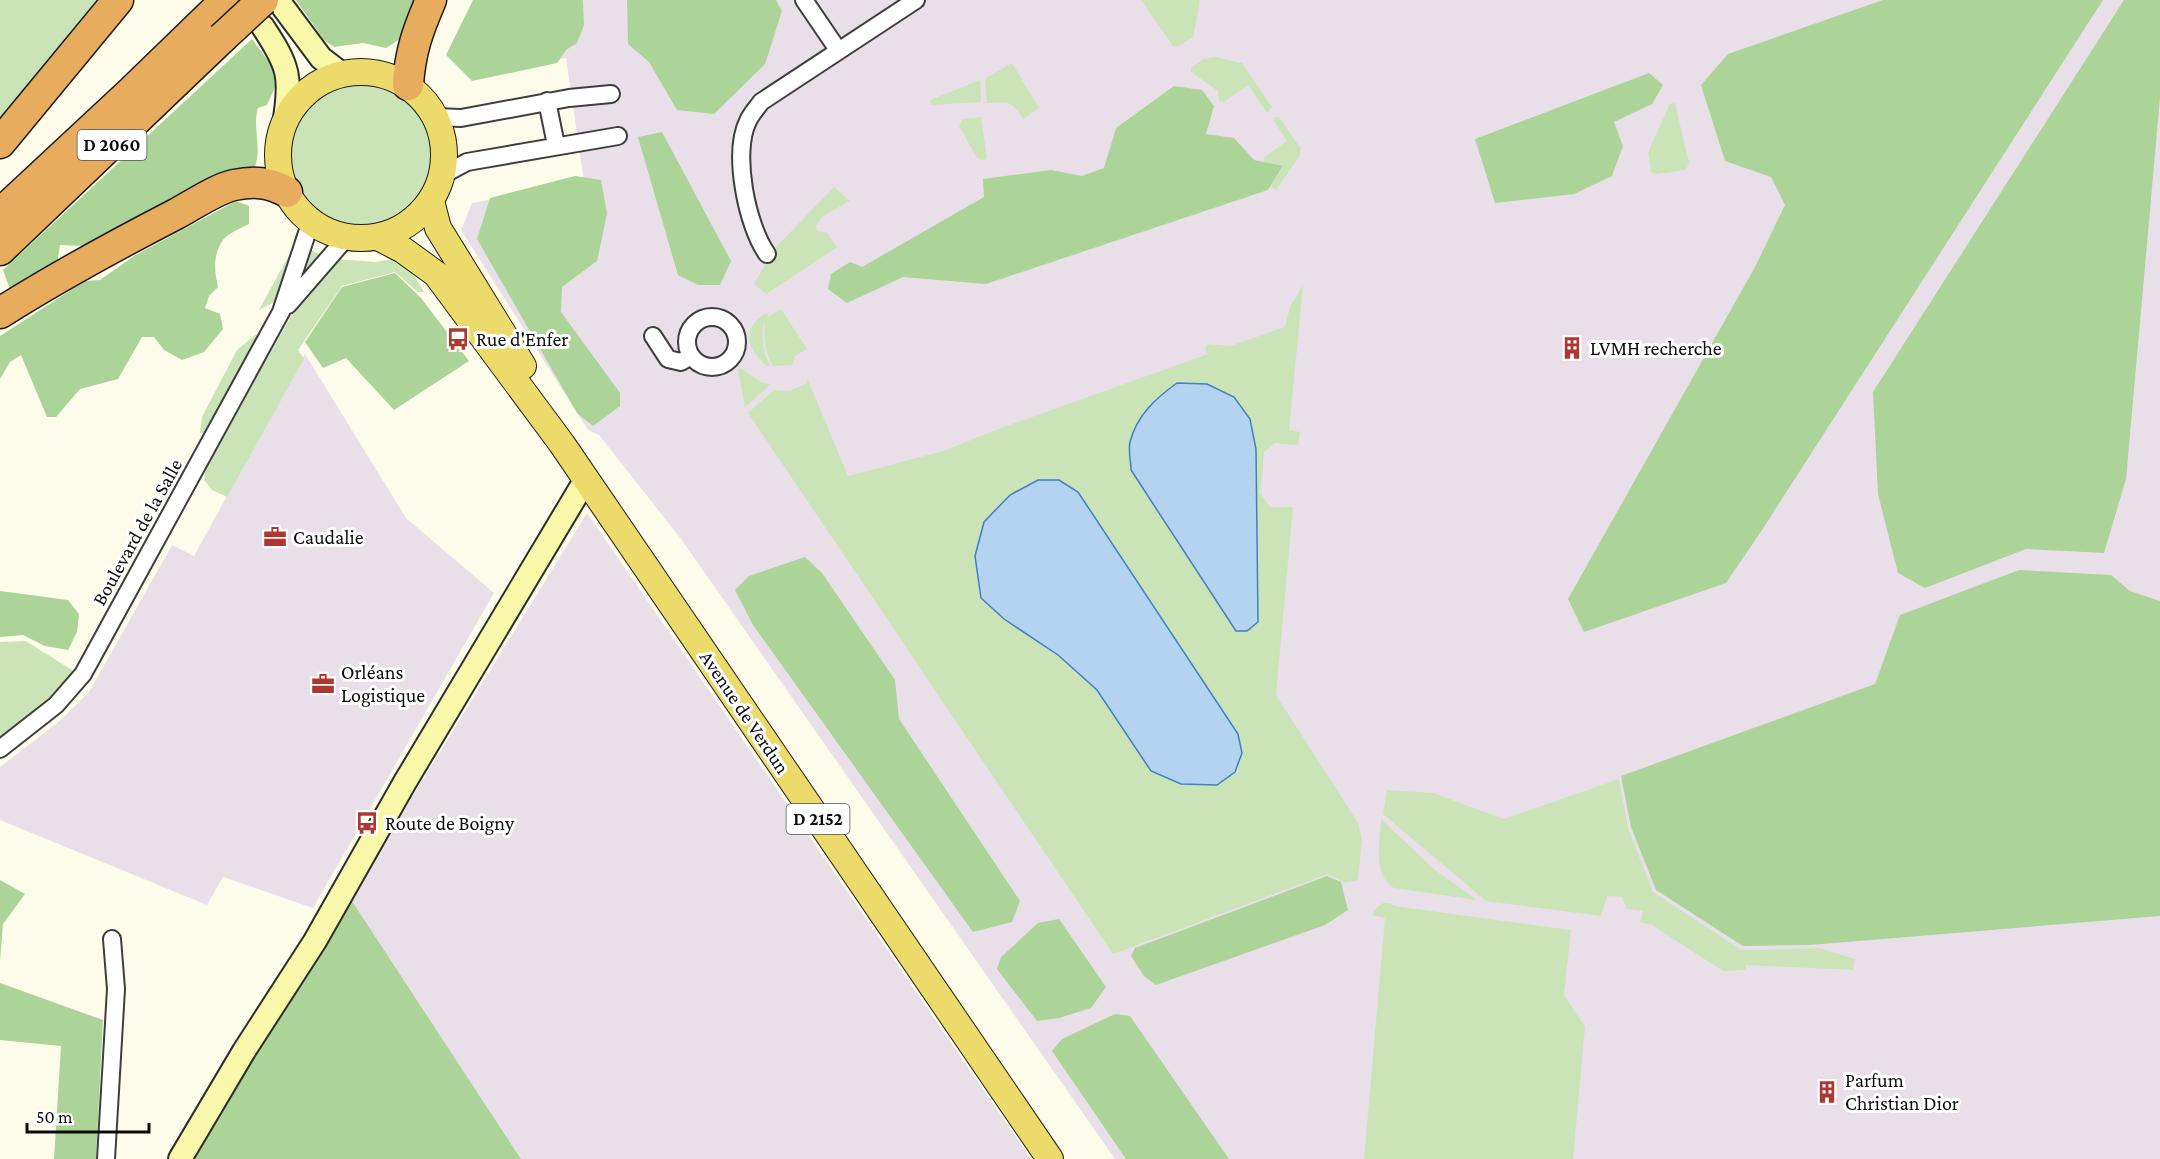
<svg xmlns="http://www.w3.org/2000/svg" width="2160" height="1159" font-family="'Crimson Pro',serif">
  <rect width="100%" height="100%" fill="#fdfcea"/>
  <path fill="#e9dfe9" d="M 478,0 L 2160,0 L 2160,1159 L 1115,1159 L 681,539 L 599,435 L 588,430 L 461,230 L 472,203 L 584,182 L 566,58 L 473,73 Z
    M 305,354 L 406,518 L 494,593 L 313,908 L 223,877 L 207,905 L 0,820 L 0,767 L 61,720 L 89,692 L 172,545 L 194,556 Z
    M 587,513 L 1031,1159 L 521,1159 L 350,898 Z"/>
  <path fill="#cae4b8" d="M 0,0 L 103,0 L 0,128 Z
    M 1141,0 L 1199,0 L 1200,2 L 1193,37 L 1178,46 L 1173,46 Z
    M 1215,57 L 1242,63 L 1272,107 L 1267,113 L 1248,85 L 1224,102 L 1219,101 L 1218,91 L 1191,72 L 1191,68 L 1204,59 Z
    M 1012,63 L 1039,108 L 1023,119 C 1011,100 1009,102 987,103 L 985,83 L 986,78 Z
    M290 153a73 73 0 1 1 146 0a73 73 0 1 1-146 0Z
    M 980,80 L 981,102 L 931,105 L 930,100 Z
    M 1675,103 L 1689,163 L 1686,170 L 1657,174 L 1651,172 L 1648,152 L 1670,104 Z
    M 981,117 L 987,159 L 982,160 L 977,158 L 959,126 L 962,119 Z
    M 1279,117 L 1301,149 L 1299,157 L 1276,190 L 1271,186 L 1283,167 L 1264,162 L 1264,157 L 1287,141 L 1272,118 Z
    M 834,187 L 850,201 L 823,216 L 816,226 L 817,231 L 827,233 L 837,247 L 766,294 L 754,284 L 775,248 Z
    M 295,244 L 297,246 L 276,301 L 259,310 Z
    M 311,250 L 321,255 L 297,282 Z
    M 396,258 L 410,268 L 424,292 L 418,292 L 395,272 L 342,286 L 298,350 L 304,359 L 227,497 L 212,490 L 204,480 L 206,467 L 294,311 L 334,259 L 376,262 Z
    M 1303,285 L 1289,430 L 1300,432 L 1298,445 L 1275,443 L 1264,452 L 1260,493 L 1270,507 L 1293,507 L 1276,695 L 1358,823 L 1362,840 L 1358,880 L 1346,883 L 1328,874 L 1113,954 L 748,413 L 774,390 L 790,391 L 807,383 L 807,378 L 848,476 L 943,451 L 1001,428 L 1208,354 L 1205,349 L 1208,344 L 1230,346 L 1285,327 L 1290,307 Z
    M 781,309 L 807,349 L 795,356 L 792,365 L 773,366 C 765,354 763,335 765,322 C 760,332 764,356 770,365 L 767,366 C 746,350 741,326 767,313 L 768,317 Z
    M 255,335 L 262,335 L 207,434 L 200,433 L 202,417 L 237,350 Z
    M 738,369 L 742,369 L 761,382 L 771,384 L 745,407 Z
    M 26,641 L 75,672 L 54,694 L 0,738 L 0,642 Z
    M 1619,779 L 1628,828 L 1653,892 L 1741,950 L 1819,948 L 1855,959 L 1853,970 L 1746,965 L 1745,970 L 1723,971 L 1652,925 L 1640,922 L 1643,911 L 1627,909 L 1622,897 L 1607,896 L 1601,916 L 1486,901 L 1383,814 L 1387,790 L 1433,793 L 1504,819 Z
    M 1381,819 L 1435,870 L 1477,900 L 1394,888 C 1372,875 1380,841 1381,819 Z
    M 1383,903 L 1390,903 L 1394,906 L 1571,930 L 1564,995 L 1585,1027 L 1573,1159 L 1364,1159 L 1385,918 L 1372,915 L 1378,906 Z"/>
  <path fill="#acd398" d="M 296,0 L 416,0 L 400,39 L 386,48 L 363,43 L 334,47 L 324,40 Z
    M 473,0 L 583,0 L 584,25 L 577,43 L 566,50 L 557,63 L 472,81 L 446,55 Z
    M 627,0 L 776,0 L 782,11 L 765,64 L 714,114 L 677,110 L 649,62 L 628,44 Z
    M 1883,0 L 2103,0 L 1760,533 L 1726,583 L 1584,632 L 1568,599 L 1755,267 L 1785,205 L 1771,177 L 1725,161 L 1701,85 L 1728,54 Z
    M 2124,0 L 2160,0 L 2160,98 L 2126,479 L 2104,553 L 2026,549 L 1925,588 L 1898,573 L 1878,494 L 1873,392 Z
    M 252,39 L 274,69 L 275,87 L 267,105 L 258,108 C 252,127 262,147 255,167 L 227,178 L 84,246 L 60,245 L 57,264 L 10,289 L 3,270 Z
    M 1649,73 L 1663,85 L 1652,104 L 1614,122 L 1623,146 L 1612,176 L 1574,194 L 1495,203 L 1475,139 Z
    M 1174,86 L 1202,90 L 1214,106 L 1206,134 L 1234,138 L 1254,160 L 1283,166 L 1268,190 L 986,284 L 903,277 L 847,303 L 828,289 L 831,274 L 850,262 L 862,267 L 984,197 L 983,179 L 1051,170 L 1082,176 L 1104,168 L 1116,128 Z
    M 662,132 L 731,261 L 720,285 L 698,285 L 678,275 L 638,137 Z
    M 575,176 L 601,180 L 607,214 L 597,261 L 562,287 L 561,312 L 620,393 L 620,406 L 593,426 L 577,413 L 477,239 L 490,198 Z
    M 236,201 L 249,206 L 249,224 C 241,228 228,233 223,240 C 213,254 214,271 218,287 L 209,296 L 205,308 L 220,314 L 223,329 L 204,352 L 182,360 L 164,350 L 154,337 L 142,337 L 118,379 L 80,389 L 56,417 L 47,417 L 21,355 L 10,362 L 0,379 L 0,336 L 85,281 L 100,280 L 134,256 Z
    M 395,273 L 421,298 L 469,361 L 394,410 L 346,358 L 323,368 L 305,342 L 342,287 Z
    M 805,557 L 822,573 L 895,680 L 899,719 L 1020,901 L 1012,922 L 973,932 L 753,625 L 735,590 L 749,576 Z
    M 2019,570 L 2111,575 L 2130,591 L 2160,601 L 2160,916 L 1810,945 L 1743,946 L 1656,890 L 1631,827 L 1621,776 L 1875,684 L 1900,615 Z
    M 0,591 L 68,600 L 79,614 L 77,632 L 68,650 L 45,646 L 23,635 L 0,637 Z
    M 1327,876 L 1341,882 L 1348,910 L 1325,925 L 1156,985 L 1144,976 L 1131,956 L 1135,948 Z
    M 0,880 L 25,894 L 3,924 L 0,961 Z
    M 350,898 L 521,1159 L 190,1159 Z
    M 1059,919 L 1106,987 L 1091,1008 L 1059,1018 L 1037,1021 L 997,969 L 1001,957 L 1038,923 Z
    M 0,983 L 103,1020 L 96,1159 L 54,1159 L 61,1046 L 0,1040 Z
    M 1115,1014 L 1130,1016 L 1229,1159 L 1126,1159 L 1052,1051 L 1062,1039 Z"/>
  <path fill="#b3d3f0" stroke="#417fc0" stroke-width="1.5" d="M 1177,383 L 1207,384 L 1234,397 L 1250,419 L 1256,449 L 1258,622 L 1247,631 L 1236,631 L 1131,470 C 1131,462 1128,450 1130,442 C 1137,415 1156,398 1177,383 Z
    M 1038,480 L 1059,480 L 1078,492 L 1238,734 L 1242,753 L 1235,772 L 1217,785 L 1181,784 L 1151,771 L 1097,690 L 1058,655 L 1004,619 L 981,598 L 975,556 L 984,522 L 1010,495 Z"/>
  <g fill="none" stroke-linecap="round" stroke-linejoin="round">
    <g stroke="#3e3e3e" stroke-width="20">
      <path id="street" d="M 804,0 L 838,50
        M 547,101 L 556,145
        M 435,117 L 461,118 L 569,98 L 611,94
        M 441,176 L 467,162 L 618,136
        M 767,254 C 747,226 732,153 748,121 C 751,114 757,108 761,102 L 916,0
        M 288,305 L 347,237
        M687 342a25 25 0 1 1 50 0a25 25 0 1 1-50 0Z
        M 653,336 L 668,359 L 681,362 L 691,356
        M 0,749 L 56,705 L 83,674 L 281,312 L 311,221
        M 106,1159 L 116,989 L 112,939"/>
    </g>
    <g stroke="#2d2d2d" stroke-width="26">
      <path id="secondary" d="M 283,7 L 321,58 L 342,74
        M 263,27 C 289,66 292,77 284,124
        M 180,1159 L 244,1051 L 315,941 L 405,782 L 586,479"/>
    </g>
    <g stroke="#1c1c1c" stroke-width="28">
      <path id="primary" d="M278 155a83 83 0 1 1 166 0a83 83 0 1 1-166 0Z
        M 431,201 L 438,228 L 523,366
        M 378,237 L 403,250 L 436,274 L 562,444 L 1050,1159"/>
    </g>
    <g stroke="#1c1c1c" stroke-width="33">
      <path id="highway" d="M 408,85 C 410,52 418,30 431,0
        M 0,143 L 118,0
        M 0,214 L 131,92 L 226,0
        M 0,250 L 222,38
        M 0,313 C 57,277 116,245 176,214 C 193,205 216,189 234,185 C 254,181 269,182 287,192"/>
    </g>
    <use href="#street" stroke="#fff" stroke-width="16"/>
    <use href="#secondary" stroke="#f8f8ab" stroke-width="22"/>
    <use href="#primary" stroke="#ecdb6b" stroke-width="26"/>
    <use href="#highway" stroke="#e7ac5e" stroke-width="30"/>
    <g stroke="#1c1c1c" stroke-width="33" stroke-linecap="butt">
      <path id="highway-bridge" d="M 222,38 L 263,0"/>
    </g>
    <use href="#highway-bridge" stroke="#e7ac5e" stroke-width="30"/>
  </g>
  <defs>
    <g id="bus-bare" transform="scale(1.8)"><path d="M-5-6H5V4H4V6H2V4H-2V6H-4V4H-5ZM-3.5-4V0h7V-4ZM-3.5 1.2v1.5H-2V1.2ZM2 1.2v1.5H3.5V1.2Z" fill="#ae3830" stroke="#fff" stroke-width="2.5" paint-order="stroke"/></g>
    <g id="building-bare" transform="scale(1.8)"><path d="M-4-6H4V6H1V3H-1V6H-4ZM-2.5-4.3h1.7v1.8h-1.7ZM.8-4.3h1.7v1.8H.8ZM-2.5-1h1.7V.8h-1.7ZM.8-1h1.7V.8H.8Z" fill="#ae3830" stroke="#fff" stroke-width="2.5" paint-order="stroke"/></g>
    <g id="office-bare" transform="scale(1.8)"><path d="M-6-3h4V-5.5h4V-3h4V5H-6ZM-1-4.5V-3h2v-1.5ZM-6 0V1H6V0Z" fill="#ae3830" stroke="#fff" stroke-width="2.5" paint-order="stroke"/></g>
  </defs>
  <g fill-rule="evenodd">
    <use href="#bus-bare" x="458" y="339"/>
    <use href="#building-bare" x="1572" y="348"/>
    <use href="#office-bare" x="275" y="537"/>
    <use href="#office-bare" x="323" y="684"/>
    <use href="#bus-bare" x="367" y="823"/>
    <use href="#building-bare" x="1827" y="1092"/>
  </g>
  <g text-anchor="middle" stroke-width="6" stroke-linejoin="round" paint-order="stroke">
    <g fill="#fff" stroke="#545454" stroke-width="1.5">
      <rect x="77.5" y="130" width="69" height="30" rx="4.5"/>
      <rect x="786.5" y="804" width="63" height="30" rx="4.5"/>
    </g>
    <g font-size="18" font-weight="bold" fill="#0b0b0b">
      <text x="112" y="151">D 2060</text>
      <text x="818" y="825">D 2152</text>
    </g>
    <g font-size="20" fill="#0b0b0b" stroke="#fff" text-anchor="start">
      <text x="476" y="346">Rue d'Enfer</text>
      <text x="1590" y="355">LVMH recherche</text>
      <text x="293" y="544">Caudalie</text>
      <text x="341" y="679">Orléans<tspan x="341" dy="23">Logistique</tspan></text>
      <text x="385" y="830">Route de Boigny</text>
      <text x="1845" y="1087">Parfum<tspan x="1845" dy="23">Christian Dior</tspan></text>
    </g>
    <g font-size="20" fill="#0b0b0b" stroke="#fff">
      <text transform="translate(137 532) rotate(-61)" y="7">Boulevard de la Salle</text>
      <text transform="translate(745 712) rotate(56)" y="7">Avenue de Verdun</text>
    </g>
  </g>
  <path d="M27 1123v9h122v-9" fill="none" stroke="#0b0b0b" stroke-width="3"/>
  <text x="36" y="1123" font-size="18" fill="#0b0b0b" stroke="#ffffff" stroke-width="4.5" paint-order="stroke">50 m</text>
</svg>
